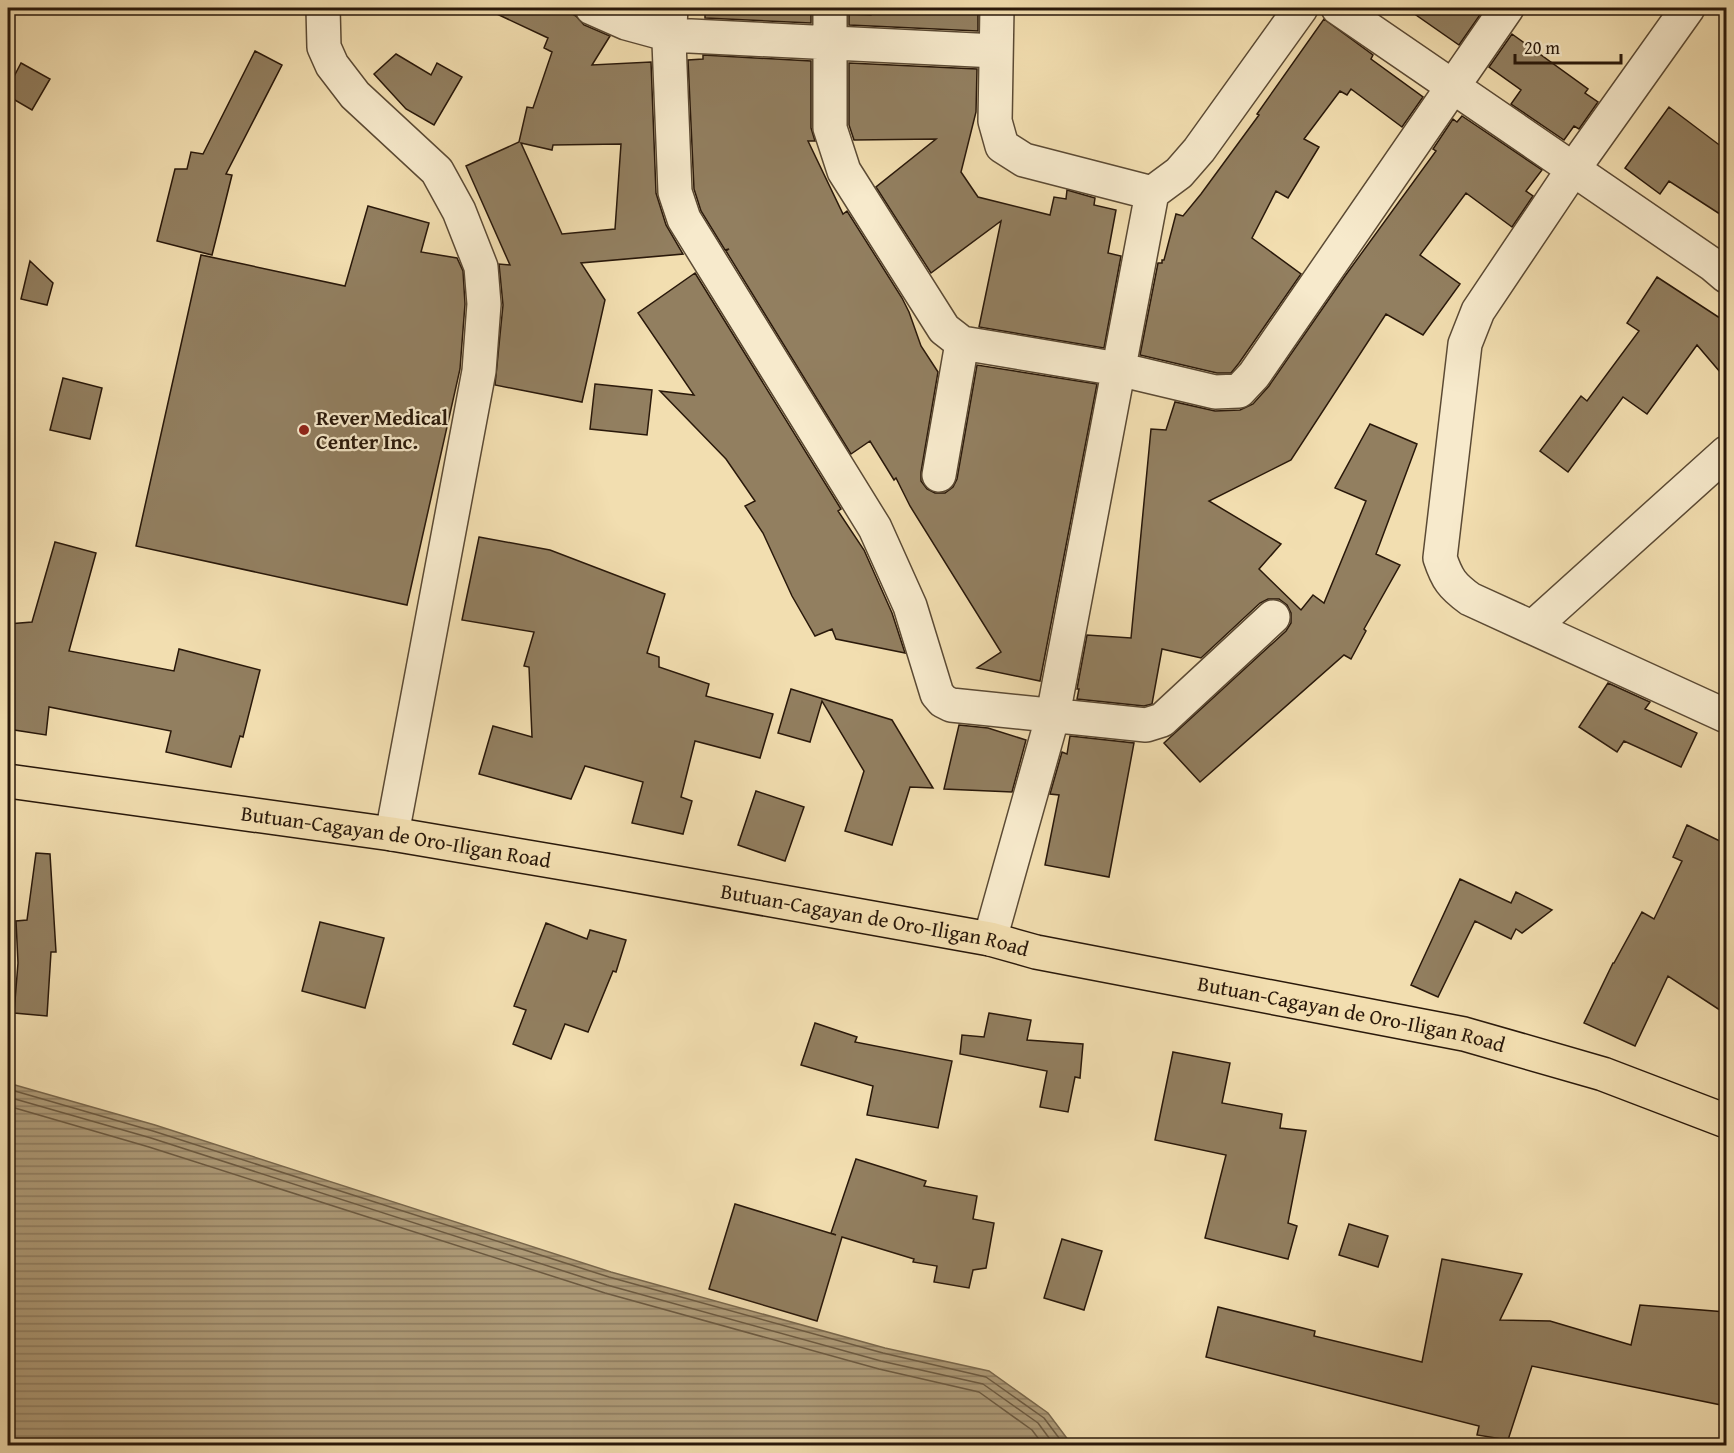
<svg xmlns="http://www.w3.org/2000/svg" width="1734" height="1453" font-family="'Gentium Book Plus',serif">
  <defs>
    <pattern id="water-rules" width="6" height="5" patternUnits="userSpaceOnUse" patternTransform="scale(1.5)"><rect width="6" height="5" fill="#ae9b78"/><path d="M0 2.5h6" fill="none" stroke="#8e7d61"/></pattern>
  </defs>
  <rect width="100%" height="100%" fill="#f2deb0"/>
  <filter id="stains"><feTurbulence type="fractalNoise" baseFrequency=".00333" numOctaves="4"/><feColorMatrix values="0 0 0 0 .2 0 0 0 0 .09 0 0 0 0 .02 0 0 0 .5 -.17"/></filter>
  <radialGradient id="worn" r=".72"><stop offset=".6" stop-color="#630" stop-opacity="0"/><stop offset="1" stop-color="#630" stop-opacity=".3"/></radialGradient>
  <path fill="url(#water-rules)" stroke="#79674c" stroke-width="1.5" d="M 8,1083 L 155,1125 L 611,1272 L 885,1348 L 989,1371 L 1048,1413 L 1072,1445 L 8,1445 Z"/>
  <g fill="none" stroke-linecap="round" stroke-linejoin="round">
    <path stroke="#6c5a41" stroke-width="1.5" d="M 8,1089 L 153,1131 L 609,1277 L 883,1353 L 986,1377 L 1044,1418 L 1065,1446
      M 8,1097 L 151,1138 L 607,1285 L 881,1361 L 983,1384 L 1038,1423 L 1055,1446
      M 8,1106 L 149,1147 L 605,1293 L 879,1369 L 979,1392 L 1032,1430 L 1044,1446"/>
  </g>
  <path fill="#927f60" stroke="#29180a" stroke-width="1.5" fill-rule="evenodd" d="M 484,8 L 561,8 L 576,16 L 584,25 L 610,36 L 592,65 L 651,62 L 656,193 L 666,225 L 683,254 L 581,263 L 605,300 L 582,402 L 495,385 L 503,305 L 499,264 L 510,265 L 466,166 L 519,142 L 527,107 L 533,108 L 552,52 L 544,48 L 548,38 ZM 521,143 L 552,150 L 553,145 L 621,144 L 615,229 L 562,234 Z
    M 705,8 L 811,8 L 811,23 L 705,18 Z
    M 872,8 L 978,8 L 978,31 L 849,25 L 849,14 L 871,15 Z
    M 1406,8 L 1476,8 L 1482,12 L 1459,45 Z
    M 1324,19 L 1373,55 L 1371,59 L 1423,97 L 1402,127 L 1351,89 L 1347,95 L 1340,91 L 1304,139 L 1319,147 L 1288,198 L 1276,191 L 1252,238 L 1301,274 L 1239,363 L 1231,373 L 1217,373 L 1140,355 L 1158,263 L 1162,263 L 1162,260 L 1164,260 L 1176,214 L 1183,216 L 1201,194 L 1259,115 L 1257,114 Z
    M 1512,34 L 1588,89 L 1585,93 L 1598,102 L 1579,129 L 1574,126 L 1564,140 L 1511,104 L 1521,90 L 1489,67 Z
    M 255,51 L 282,65 L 226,174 L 232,175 L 212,255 L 157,241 L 175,169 L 187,169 L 191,152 L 203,154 Z
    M 396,54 L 431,75 L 437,63 L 462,77 L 434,125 L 406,109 L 374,74 Z
    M 703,55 L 811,61 L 811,128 L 815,141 L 808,141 L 843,214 L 847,211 L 902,298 L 909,312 L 921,346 L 938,372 L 921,472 L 921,481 L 927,489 L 935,493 L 945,493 L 953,487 L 957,479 L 977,365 L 1097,384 L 1040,681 L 977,668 L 1001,652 L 910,506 L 896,478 L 894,480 L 870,441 L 851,454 L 726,251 L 729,249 L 725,250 L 701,211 L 694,189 L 688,60 L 703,59 Z
    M 21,63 L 50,79 L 32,110 L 8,96 L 8,88 Z
    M 849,63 L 977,69 L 976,112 L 961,172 L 978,197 L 1050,215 L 1054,197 L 1066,199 L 1067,190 L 1095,198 L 1094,205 L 1116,210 L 1108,253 L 1121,256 L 1104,348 L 979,327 L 1001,221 L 931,273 L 876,187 L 936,139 L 854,140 L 849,125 Z
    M 1669,107 L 1726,150 L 1726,218 L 1669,181 L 1660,194 L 1625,168 Z
    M 1462,116 L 1542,170 L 1526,191 L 1533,196 L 1512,227 L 1466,193 L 1420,255 L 1460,284 L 1423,335 L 1386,314 L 1291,460 L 1209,501 L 1281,544 L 1259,569 L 1301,610 L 1313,595 L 1324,603 L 1366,501 L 1335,488 L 1370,424 L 1417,444 L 1376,554 L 1400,565 L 1364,629 L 1366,631 L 1351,659 L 1344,655 L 1200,782 L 1164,743 L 1286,631 L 1291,623 L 1291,613 L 1287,605 L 1279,599 L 1268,599 L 1260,603 L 1201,658 L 1162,649 L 1152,704 L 1144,706 L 1077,699 L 1079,689 L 1077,689 L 1087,635 L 1131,638 L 1151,429 L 1166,430 L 1175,402 L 1215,411 L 1240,410 L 1253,404 L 1269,386 L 1345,276 L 1436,151 L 1433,149 L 1453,119 L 1457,122 Z
    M 368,206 L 429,223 L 421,252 L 457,258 L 463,271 L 465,304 L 460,369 L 407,605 L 136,546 L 201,255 L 345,286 Z
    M 30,261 L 53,283 L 47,305 L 21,299 Z
    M 695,273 L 841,509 L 838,511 L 864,550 L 892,613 L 905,653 L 836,639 L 832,629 L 815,636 L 792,596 L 763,533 L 745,506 L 755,501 L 726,459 L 660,391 L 694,395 L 638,313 Z
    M 1657,277 L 1726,322 L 1726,379 L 1697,345 L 1647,414 L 1623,397 L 1568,472 L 1540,451 L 1581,396 L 1587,401 L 1639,331 L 1627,323 Z
    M 63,378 L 102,388 L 90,439 L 50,430 Z
    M 595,384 L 652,390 L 647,435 L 590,429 Z
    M 479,537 L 550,550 L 665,594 L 647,653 L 659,657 L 659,667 L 709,684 L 706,696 L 773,714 L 760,758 L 695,741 L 681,797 L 692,801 L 683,834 L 632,823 L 643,782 L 585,766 L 571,799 L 479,774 L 493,726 L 532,737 L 529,667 L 524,666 L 534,632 L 462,620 Z
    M 55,542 L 96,553 L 69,651 L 174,671 L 179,649 L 260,670 L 243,737 L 240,736 L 231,767 L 166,752 L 171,731 L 49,707 L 46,735 L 8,729 L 8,624 L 32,622 Z
    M 1608,683 L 1650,702 L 1645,709 L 1697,733 L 1681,767 L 1624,741 L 1617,752 L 1579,727 Z
    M 791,689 L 892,720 L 933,788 L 910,787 L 892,845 L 845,831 L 864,771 L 822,701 L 810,742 L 778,733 Z
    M 959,725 L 988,728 L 1026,740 L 1012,792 L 944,789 Z
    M 1070,736 L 1134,743 L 1109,877 L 1045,865 L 1059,795 L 1050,794 L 1062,752 L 1067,754 Z
    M 756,791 L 804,807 L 785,861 L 738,845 Z
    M 1687,825 L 1726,844 L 1726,1014 L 1668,976 L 1635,1046 L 1584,1023 L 1613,963 L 1614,963 L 1642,912 L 1654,919 L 1682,861 L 1673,857 Z
    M 36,853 L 50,854 L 56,952 L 51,952 L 47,1016 L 14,1013 L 18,963 L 16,921 L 27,920 Z
    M 1460,879 L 1511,903 L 1516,892 L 1552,910 L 1522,933 L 1516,929 L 1511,939 L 1475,921 L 1438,997 L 1411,985 Z
    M 320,922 L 384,938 L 365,1008 L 302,991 Z
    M 546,923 L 587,939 L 590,930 L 626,940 L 616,972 L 613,971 L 588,1032 L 565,1024 L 551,1059 L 513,1044 L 526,1010 L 514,1006 Z
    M 989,1013 L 1031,1020 L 1027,1040 L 1083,1044 L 1080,1078 L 1075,1077 L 1068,1112 L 1040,1107 L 1047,1071 L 960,1054 L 962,1035 L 984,1037 Z
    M 815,1023 L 857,1037 L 855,1042 L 952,1061 L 938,1128 L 867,1115 L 873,1086 L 801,1065 Z
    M 1173,1052 L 1230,1063 L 1222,1103 L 1282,1114 L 1280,1128 L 1306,1131 L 1288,1223 L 1297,1226 L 1288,1259 L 1205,1238 L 1226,1155 L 1155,1140 Z
    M 856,1159 L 926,1181 L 924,1186 L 977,1196 L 973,1219 L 994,1223 L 986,1268 L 973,1270 L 969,1288 L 934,1282 L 937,1266 L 913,1262 L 914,1259 L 842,1237 L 817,1321 L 709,1289 L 735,1204 L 836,1235 L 831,1233 Z
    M 1349,1224 L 1388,1236 L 1378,1267 L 1339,1255 Z
    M 1062,1239 L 1102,1251 L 1084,1310 L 1044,1298 Z
    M 1442,1259 L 1522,1274 L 1500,1320 L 1550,1321 L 1631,1345 L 1640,1305 L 1726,1312 L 1726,1406 L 1532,1366 L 1508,1440 L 1477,1435 L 1479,1426 L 1206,1357 L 1218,1307 L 1315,1331 L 1314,1336 L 1422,1362 Z"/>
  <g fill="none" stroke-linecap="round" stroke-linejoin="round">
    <g stroke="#5b4a34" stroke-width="36">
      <path id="minor" d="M 323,8 L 324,47 L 332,65 L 355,95 L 437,171 L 459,211 L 481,267 L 484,304 L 479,371 L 392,834
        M 592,8 L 626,23 L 670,35 L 996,51
        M 671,8 L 669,42 L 675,192 L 684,219 L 875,528 L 910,606 L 937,694 L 943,701 L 951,705 L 1146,725 L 1162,720 L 1273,617
        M 830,8 L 830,128 L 844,171 L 944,329 L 962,343 L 1118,369 L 1215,392 L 1239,391 L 1254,375 L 1507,8
        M 1338,8 L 1713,265 L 1726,276
        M 1688,8 L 1574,168 L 1478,311 L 1465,344 L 1440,558 C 1447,579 1452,586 1470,599 L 1726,716
        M 1152,193 L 1179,173 L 1199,150 L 1301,8
        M 939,475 L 962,343
        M 1533,627 L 1726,453
        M 990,939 L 1053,715 L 1152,193 L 1024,160 L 1002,146 L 995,121 L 997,8"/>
    </g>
    <g stroke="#29180a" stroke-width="36">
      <g id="trunk">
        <path id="s1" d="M 8,781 L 392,834 L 604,870 L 990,939 L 1036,952 L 1464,1034 L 1603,1074 L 1726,1121"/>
      </g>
    </g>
    <use href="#minor" stroke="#f7eacc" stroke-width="33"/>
    <use href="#trunk" stroke="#f2deb0" stroke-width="33"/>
  </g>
  <circle fill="#8f2418" stroke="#f7eacc" stroke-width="2" cx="304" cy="430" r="6"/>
  <g text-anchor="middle" stroke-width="4.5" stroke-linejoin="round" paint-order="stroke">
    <g font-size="21" font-weight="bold" fill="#29180a" stroke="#f7eacc" text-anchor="start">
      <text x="316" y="425">Rever Medical<tspan x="316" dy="24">Center Inc.</tspan></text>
    </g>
    <g font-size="21" fill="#29180a" stroke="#f7eacc">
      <text dy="7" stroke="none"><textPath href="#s1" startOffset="392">Butuan-Cagayan de Oro-Iligan Road</textPath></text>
      <text dy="7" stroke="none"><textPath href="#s1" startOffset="878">Butuan-Cagayan de Oro-Iligan Road</textPath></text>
      <text dy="7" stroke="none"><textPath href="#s1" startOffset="1364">Butuan-Cagayan de Oro-Iligan Road</textPath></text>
    </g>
  </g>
  <rect width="1734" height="1453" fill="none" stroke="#f2deb0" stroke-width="30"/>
  <rect x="9" y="9" width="1716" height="1435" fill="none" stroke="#29180a" stroke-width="3"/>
  <rect x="15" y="15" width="1704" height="1423" fill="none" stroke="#29180a" stroke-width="1.5"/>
  <path d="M1515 54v9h106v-9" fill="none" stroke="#29180a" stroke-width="3"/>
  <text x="1524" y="54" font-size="18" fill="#29180a" stroke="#f7eacc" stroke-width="4.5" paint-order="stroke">20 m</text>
  <rect width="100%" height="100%" filter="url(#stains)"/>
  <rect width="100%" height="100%" fill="url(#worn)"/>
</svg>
